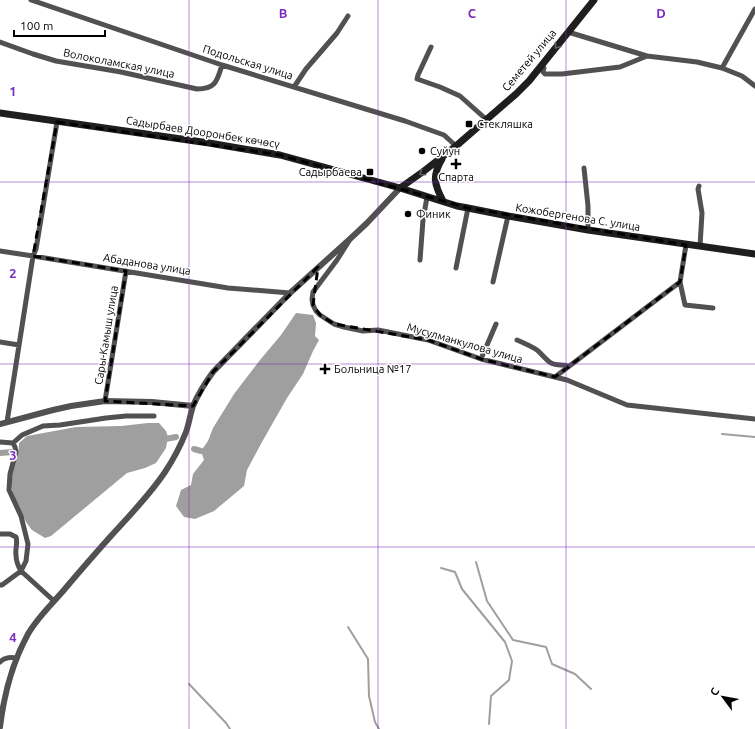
<svg xmlns="http://www.w3.org/2000/svg" width="755" height="729" font-family="Ubuntu,sans-serif">
  <rect width="100%" height="100%" fill="#fff"/>
  <path fill="#9f9f9f" d="M 296,313 L 313,315 L 316,323 L 315,336 L 319,340 L 313,351 L 303,374 L 287,398 L 262,442 L 247,470 L 244,486 L 214,511 L 195,519 L 184,517 L 176,506 L 181,490 L 191,485 L 193,474 L 204,460 L 201,451 L 208,441 L 213,428 L 234,394 L 260,360 L 281,335 Z
    M 148,423 L 159,423 L 166,431 L 168,437 L 166,448 L 156,463 L 145,468 L 127,473 L 51,536 L 45,538 C 41,535 36,533 32,530 C 24,521 9,492 11,479 C 13,467 19,456 19,443 L 27,436 L 76,427 L 121,426 Z"/>
  <g fill="none" stroke-linecap="round" stroke-linejoin="round">
    <path stroke="#9f9f9f" stroke-width="2" d="M 722,434 L 755,437
      M 476,562 L 487,601 L 513,640 L 546,647 L 552,664 L 575,674 L 591,689
      M 441,568 L 455,572 L 462,589 L 505,642 L 512,661 L 509,680 L 491,696 L 489,724
      M 348,627 L 368,659 L 369,696 L 375,722 L 379,729
      M 189,684 L 226,723 L 230,729"/>
    <path stroke="#9f9f9f" stroke-width="6" d="M 160,440 L 176,437
      M 194,449 L 201,451
      M 0,453 L 13,452"/>
    <path stroke="#515151" stroke-width="5" d="M 31,0 L 222,65 L 405,121 L 444,135 L 456,146
      M 568,32 L 647,56 L 697,62 L 722,68 L 742,76 L 755,86
      M 0,42 L 33,54 L 56,61 L 121,72 L 197,89 C 216,89 217,81 222,65
      M 431,47 L 418,75 L 417,79 L 420,80 L 440,87 L 460,96 L 487,120
      M 541,66 L 544,68 L 543,72 L 545,74 L 562,74 L 620,67 L 647,56
      M 722,68 L 755,9
      M 294,87 L 306,69 L 337,33 L 348,16
      M 584,168 L 588,206 L 588,230
      M 699,186 L 698,189 L 702,213 L 700,246
      M 349,241 L 337,260 L 313,292 L 312,299 L 313,305 L 316,311 L 320,315 L 334,324 L 344,327 L 363,331 L 378,330 L 428,340 L 481,359 L 567,380 L 627,405 L 755,419
      M 0,251 L 33,256 L 228,288 L 290,293
      M 420,260 L 423,220 L 427,197
      M 456,268 L 468,208
      M 493,282 L 508,216
      M 680,282 L 685,305 L 713,308
      M 517,340 C 524,343 531,346 537,350 C 541,353 547,361 551,363 C 557,366 563,364 569,366
      M 0,342 L 19,345
      M 481,359 L 496,324
      M 555,377 L 680,282 L 686,245
      M 105,401 L 126,271
      M 7,422 L 33,256 L 36,249 L 57,122
      M 0,442 L 13,443 L 22,435 L 43,426 L 60,425 L 106,418 L 126,416 L 154,416
      M 13,443 L 15,447 L 16,452 L 10,474 L 9,490 L 21,516 L 28,544 L 26,561 L 21,571 L 54,601
      M 0,534 L 10,534 L 16,537 C 18,544 15,548 16,555 C 16,561 18,566 21,571 L 2,585 L 0,585
      M 0,662 C 5,657 10,657 16,658"/>
    <path stroke="#515151" stroke-width="6" d="M 0,424 L 53,410 L 71,406 L 105,401 L 152,402 L 193,406
      M 0,727 C 4,694 12,663 28,634 C 37,618 52,604 64,590 C 79,572 94,555 110,537 C 129,516 149,496 165,472 C 173,460 180,447 186,432 C 189,424 190,415 193,406 C 198,394 205,383 213,372 L 290,293 L 351,238 L 367,223 L 400,188"/>
    <path stroke="#1e1e1e" stroke-width="7" d="M 0,113 L 209,143 L 280,155 L 400,188 L 457,206 L 468,208 L 508,216 L 588,230 L 755,254
      M 442,159 C 432,176 434,184 443,201
      M 400,188 L 424,171 L 456,146 L 516,94 L 529,81 L 594,0"/>
  </g>
  <defs><path id="oneway-chevron" d="M-2-3.5L2.5 0L-2 3.5" fill="none" stroke-width="1.6" stroke-linecap="round" stroke-linejoin="round"/></defs>
  <g stroke="#626262">
    <use href="#oneway-chevron" transform="translate(557 46) rotate(128)"/>
    <use href="#oneway-chevron" transform="translate(422 173) rotate(145)"/>
  </g>
  <path fill="none" stroke="#000" stroke-width="3" stroke-dasharray="8 5" stroke-linejoin="round" d="M 57,122 L 280,155 L 468,208 L 686,245 L 680,282 L 555,377 L 481,359 L 428,340 L 334,324 L 320,315 L 313,305 L 318,267 L 213,372 L 193,406 L 105,401 L 126,271 L 33,256 Z"/>
  <path fill="none" stroke="#7b2cbf" stroke-width="1" stroke-opacity="0.55" d="M 189,0 L 189,729M 378,0 L 378,729M 566,0 L 566,729M 0,182 L 755,182M 0,364 L 755,364M 0,547 L 755,547"/>
  <g fill="#000" stroke="#fff" stroke-width="1.5">
    <rect x="465" y="120" width="8" height="8" rx="2"/>
    <circle cx="422" cy="151" r="4"/>
    <path d="M454 158h4v4h4v4h-4v4h-4v-4h-4v-4h4z"/>
    <rect x="366" y="168" width="8" height="8" rx="2"/>
    <circle cx="408" cy="214" r="4"/>
    <path d="M323 363h4v4h4v4h-4v4h-4v-4h-4v-4h4z"/>
  </g>
  <g text-anchor="middle" stroke-width="3" stroke-linejoin="round" paint-order="stroke">
    <g font-size="11" fill="#000" stroke="#fff">
      <text transform="translate(529 60) rotate(-50)" y="4">Семетей улица</text>
      <text transform="translate(248 62) rotate(17)" y="4">Подольская улица</text>
      <text transform="translate(119 63) rotate(11)" y="4">Волоколамская улица</text>
      <text transform="translate(203 132) rotate(9)" y="4">Садырбаев Дооронбек көчөсү</text>
      <text transform="translate(578 217) rotate(9)" y="4">Кожобергенова С. улица</text>
      <text transform="translate(147 264) rotate(9)" y="4">Абаданова улица</text>
      <text transform="translate(106 335) rotate(-81)" y="4">Сары-Камыш улица</text>
      <text transform="translate(465 343) rotate(16)" y="4">Мусулманкулова улица</text>
    </g>
    <g font-size="11" fill="#000" stroke="#fff" text-anchor="start">
      <text x="477" y="128">Стекляшка</text>
      <text x="430" y="155">Суйун</text>
      <text x="362" y="176" text-anchor="end">Садырбаева</text>
      <text x="456" y="181" text-anchor="middle">Спарта</text>
      <text x="416" y="218">Финик</text>
      <text x="334" y="373">Больница №17</text>
    </g>
  </g>
  <g font-size="13" text-anchor="middle" font-weight="bold" fill="#7b2cbf" stroke="#fff" stroke-width="3" stroke-linejoin="round" paint-order="stroke">
    <text x="283" y="18">B</text>
    <text x="472" y="18">C</text>
    <text x="661" y="18">D</text>
    <text x="13" y="96">1</text>
    <text x="13" y="278">2</text>
    <text x="13" y="460">3</text>
    <text x="13" y="642">4</text>
  </g>
  <g transform="translate(723 697) rotate(302)" stroke="#ffffff" stroke-width="3" paint-order="stroke">
  <path d="M0-3L7 15L0 10L-7 15Z" fill="#000000"/>
  <text y="-6" font-size="11" font-weight="bold" text-anchor="middle" fill="#000000">С</text>
  </g>
  <path d="M14 30v6h91v-6" fill="none" stroke="#000000" stroke-width="2"/>
  <text x="20" y="30" font-size="12" fill="#000000" stroke="#ffffff" stroke-width="3" paint-order="stroke">100 m</text>
</svg>
